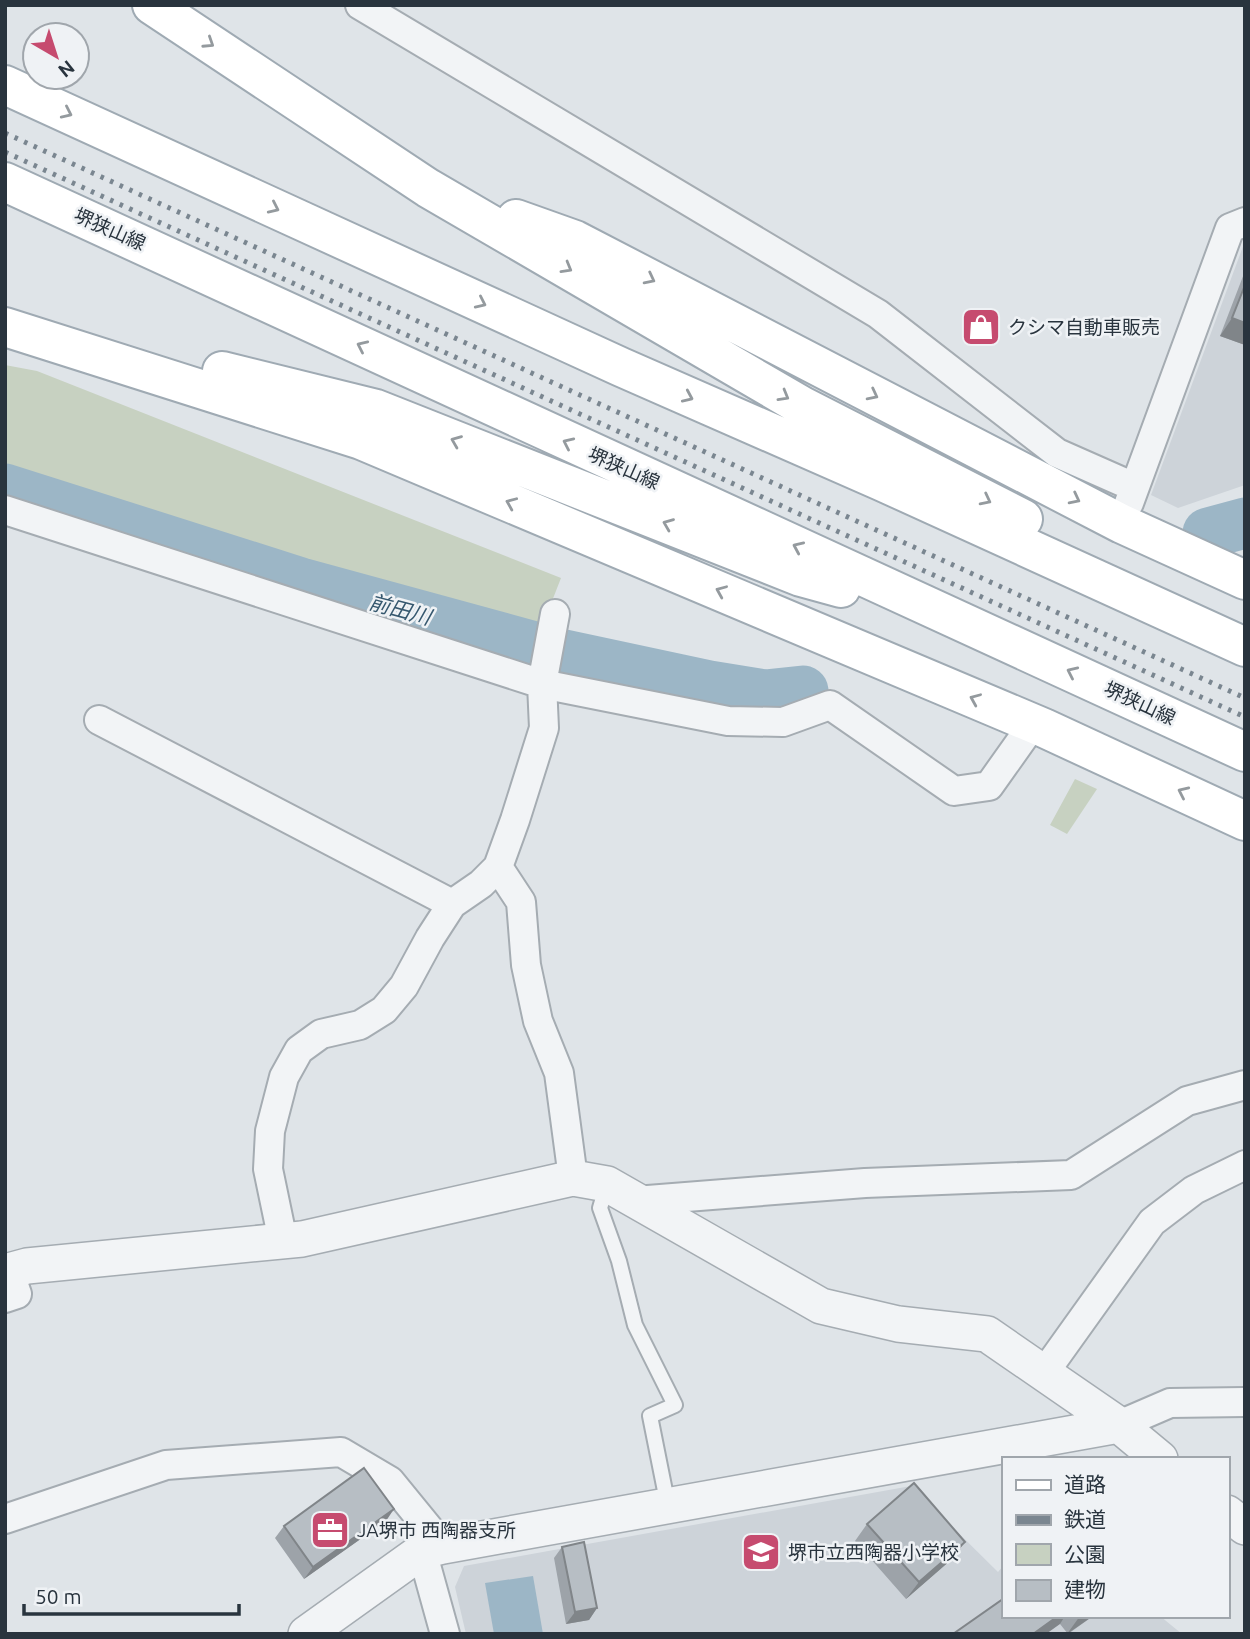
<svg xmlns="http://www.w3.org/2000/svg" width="1250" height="1639" font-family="Ubuntu,'Noto Sans JP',sans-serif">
  <rect width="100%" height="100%" fill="#dfe4e8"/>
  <path fill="#cdd3d9" d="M 1245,241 L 1245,485 L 1178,508 L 1151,495 Z
    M 911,1486 L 998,1572 L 1003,1566 L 1003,1616 L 1160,1616 L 1182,1634 L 466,1634 L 455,1587 L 464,1566 Z"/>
  <path fill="#c7d1c1" d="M 5,365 L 37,371 L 561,578 L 538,637 L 5,466 Z
    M 1075,779 L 1097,789 L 1067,834 L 1050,825 Z"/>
  <path fill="#9cb6c6" d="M 533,1576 L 543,1634 L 494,1634 L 485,1583 Z"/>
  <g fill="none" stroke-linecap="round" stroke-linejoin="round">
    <path stroke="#9cb6c6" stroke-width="51" d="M 5,489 L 301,583 L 564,655 L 709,686 L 765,695 L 803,691
      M 1208,533 L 1245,523"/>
    <g stroke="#a5acb2" stroke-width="18">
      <path id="service" d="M 607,1184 L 600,1208 L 619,1261 L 635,1325 L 675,1405 L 650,1416 L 668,1506"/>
    </g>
    <g stroke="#a5acb2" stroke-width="32">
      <path id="minor" d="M 360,5 L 878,314 L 1057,453 L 1134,487
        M 1129,503 L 1230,228 L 1245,222
        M 5,510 L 542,684 L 728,721 L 783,722 L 830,705 L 954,791 L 989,786 L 1033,724
        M 99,720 L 452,904
        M 498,867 L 521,902 L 526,965 L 538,1021 L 559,1073 L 573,1178
        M 635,1201 L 865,1183 L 1071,1175 L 1187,1101 L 1245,1085
        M 283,1241 L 268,1169 L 270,1131 L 284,1077 L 299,1050 L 321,1034 L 360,1025 L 384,1010 L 404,986 L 430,938 L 452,904 L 481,884 L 498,867 L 515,820 L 544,728 L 542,684 L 555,614
        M 5,1298 L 17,1294 L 9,1271
        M 1044,1373 L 1152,1222 L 1194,1190 L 1245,1165
        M 1119,1425 L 1170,1403 L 1245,1402
        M 5,1519 L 166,1465 L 341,1452 L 390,1481 L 443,1546
        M 422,1551 L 445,1634"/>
    </g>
    <g stroke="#a5acb2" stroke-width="38">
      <path id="tertiary" d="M 5,1272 L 27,1266 L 302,1239 L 573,1178 L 607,1184 L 821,1306 L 898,1324 L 987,1334 L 1119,1425 L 1160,1459
        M 1227,1513 L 1245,1527
        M 306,1634 L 422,1551 L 443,1546 L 1119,1425"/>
    </g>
    <g stroke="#9faab3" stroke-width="42">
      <path id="primary" d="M 152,5 L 428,188 L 802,406 L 1023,519
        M 5,85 L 621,367 L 881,481 L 1245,647
        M 5,182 L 1245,752
        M 516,219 L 575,240 L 1122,524 L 1245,580
        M 5,327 L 361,440 L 1044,728 L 1245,821
        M 222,371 L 376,409 L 801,577 L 841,588"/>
    </g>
    <use href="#service" stroke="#f2f4f6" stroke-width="14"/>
    <use href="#minor" stroke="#f2f4f6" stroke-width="28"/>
    <use href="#tertiary" stroke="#f2f4f6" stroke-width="35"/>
    <use href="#primary" stroke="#fff" stroke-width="38"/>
    <path stroke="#7a8690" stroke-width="5" stroke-dasharray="3.5 7" stroke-linecap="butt" d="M 5,133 L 1245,698
      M 5,152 L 1245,717"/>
  </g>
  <path fill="#9da3a9" d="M 1245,271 L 1245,345 L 1220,336 Z
    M 386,1521 L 304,1579 L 275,1538 L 284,1526 Z
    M 867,1524 L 965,1542 L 952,1559 L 906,1599 L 855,1541 Z
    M 562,1547 L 597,1608 L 589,1620 L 566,1624 L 554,1558 Z
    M 1003,1616 L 1093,1616 L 1068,1634 L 1060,1624 Z"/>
  <path fill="#808589" d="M 1232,318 L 1245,323 L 1245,345 L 1220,336 Z
    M 394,1509 L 386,1521 L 304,1579 L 313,1567 Z
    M 965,1542 L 952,1559 L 906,1599 L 919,1582 Z
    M 597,1608 L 589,1620 L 566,1624 L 575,1612 Z
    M 1058,1616 L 1065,1616 L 1060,1624 L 1046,1634 L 1033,1634 Z
    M 1080,1616 L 1093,1616 L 1067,1634 Z"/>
  <path fill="#b7bec4" stroke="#808589" stroke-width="2" d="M 1245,285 L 1245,323 L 1232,318 Z
    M 364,1468 L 394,1509 L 313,1567 L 284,1526 Z
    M 914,1483 L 965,1542 L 919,1582 L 867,1524 Z
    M 584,1542 L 597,1608 L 575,1612 L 562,1547 Z
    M 1003,1599 L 1003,1616 L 1058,1616 L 1033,1634 L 953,1634 Z"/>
  <defs><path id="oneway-chevron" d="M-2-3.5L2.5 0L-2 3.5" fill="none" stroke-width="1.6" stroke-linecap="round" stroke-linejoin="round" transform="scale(1.75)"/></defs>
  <g stroke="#949a9e">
    <use href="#oneway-chevron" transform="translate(209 43) rotate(33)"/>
    <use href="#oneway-chevron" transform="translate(67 113) rotate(25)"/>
    <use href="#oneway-chevron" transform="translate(274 208) rotate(25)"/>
    <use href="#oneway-chevron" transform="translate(567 268) rotate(30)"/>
    <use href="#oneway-chevron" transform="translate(650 279) rotate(27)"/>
    <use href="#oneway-chevron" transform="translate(481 303) rotate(25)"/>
    <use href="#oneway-chevron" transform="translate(362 346) rotate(-155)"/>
    <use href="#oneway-chevron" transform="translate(873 395) rotate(27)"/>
    <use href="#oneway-chevron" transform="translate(784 396) rotate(30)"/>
    <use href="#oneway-chevron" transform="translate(688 397) rotate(24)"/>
    <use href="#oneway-chevron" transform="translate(456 441) rotate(-158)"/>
    <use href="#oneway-chevron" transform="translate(568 443) rotate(-155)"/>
    <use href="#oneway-chevron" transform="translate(1075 499) rotate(27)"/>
    <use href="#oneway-chevron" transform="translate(986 500) rotate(27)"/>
    <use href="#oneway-chevron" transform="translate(511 503) rotate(-157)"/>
    <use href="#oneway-chevron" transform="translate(668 524) rotate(-158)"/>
    <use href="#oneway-chevron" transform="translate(798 547) rotate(-156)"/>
    <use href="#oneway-chevron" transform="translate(721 591) rotate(-157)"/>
    <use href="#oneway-chevron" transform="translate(1072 672) rotate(-155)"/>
    <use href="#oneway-chevron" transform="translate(975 699) rotate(-157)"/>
    <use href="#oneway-chevron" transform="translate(1183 792) rotate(-155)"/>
  </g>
  <defs>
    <g id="shop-square" transform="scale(2.0125)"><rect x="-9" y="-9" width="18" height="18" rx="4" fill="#c64b6f" stroke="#eff2f5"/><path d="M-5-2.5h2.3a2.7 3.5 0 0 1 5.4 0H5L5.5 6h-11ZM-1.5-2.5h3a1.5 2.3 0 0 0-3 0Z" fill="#fff"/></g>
    <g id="office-square" transform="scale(2.0125)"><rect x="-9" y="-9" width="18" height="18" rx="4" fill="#c64b6f" stroke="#eff2f5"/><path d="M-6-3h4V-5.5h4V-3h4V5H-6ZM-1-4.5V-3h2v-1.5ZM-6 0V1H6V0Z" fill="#fff"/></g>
    <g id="school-square" transform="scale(2.0125)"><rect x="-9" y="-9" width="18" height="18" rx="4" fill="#c64b6f" stroke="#eff2f5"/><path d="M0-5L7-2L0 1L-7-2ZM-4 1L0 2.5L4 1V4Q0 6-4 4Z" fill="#fff"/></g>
  </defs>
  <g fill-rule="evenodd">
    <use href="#shop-square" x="981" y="327"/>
    <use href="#office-square" x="330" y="1530"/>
    <use href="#school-square" x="761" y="1552"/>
  </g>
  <g text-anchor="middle" stroke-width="5" stroke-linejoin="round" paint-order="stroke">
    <g font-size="19" fill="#29343e" stroke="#eff2f5">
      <text transform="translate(110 229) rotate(24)" y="7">堺狭山線</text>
      <text transform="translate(624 468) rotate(24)" y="7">堺狭山線</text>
      <text transform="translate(1140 703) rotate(25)" y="7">堺狭山線</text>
    </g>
    <g font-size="19" fill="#29343e" stroke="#eff2f5" text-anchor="start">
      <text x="1008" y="334">クシマ自動車販売</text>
      <text x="357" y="1537">JA堺市 西陶器支所</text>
      <text x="788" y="1559">堺市立西陶器小学校</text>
    </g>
    <g font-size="21" font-style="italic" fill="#36586f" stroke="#eff2f5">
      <text transform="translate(400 610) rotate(15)" y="7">前田川</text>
    </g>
  </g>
  <rect width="1250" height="1639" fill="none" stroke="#29343e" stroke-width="14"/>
  <rect x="1002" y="1457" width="228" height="161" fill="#eff2f5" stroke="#a0a6ac" stroke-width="2"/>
  <rect x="1016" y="1480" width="35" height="10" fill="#ffffff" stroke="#a0a6ac" stroke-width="2"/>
  <text x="1064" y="1492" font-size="21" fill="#29343e">道路</text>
  <rect x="1016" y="1515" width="35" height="10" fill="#7a8690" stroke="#a0a6ac" stroke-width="2"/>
  <text x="1064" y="1527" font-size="21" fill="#29343e">鉄道</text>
  <rect x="1016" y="1544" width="35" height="21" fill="#c7d1c1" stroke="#a0a6ac" stroke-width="2"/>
  <text x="1064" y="1562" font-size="21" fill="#29343e">公園</text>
  <rect x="1016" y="1580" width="35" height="21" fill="#b7bec4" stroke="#a0a6ac" stroke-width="2"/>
  <text x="1064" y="1597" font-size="21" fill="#29343e">建物</text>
  <g transform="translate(56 56) rotate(141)"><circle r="33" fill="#eff2f5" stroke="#a0a6ac" stroke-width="2"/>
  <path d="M0-5L12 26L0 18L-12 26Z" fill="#c64b6f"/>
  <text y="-10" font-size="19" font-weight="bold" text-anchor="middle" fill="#29343e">N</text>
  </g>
  <path d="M24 1604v10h215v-10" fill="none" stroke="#29343e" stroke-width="3.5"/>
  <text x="35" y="1604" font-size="21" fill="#29343e" stroke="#eff2f5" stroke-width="5" paint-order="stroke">50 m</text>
</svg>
